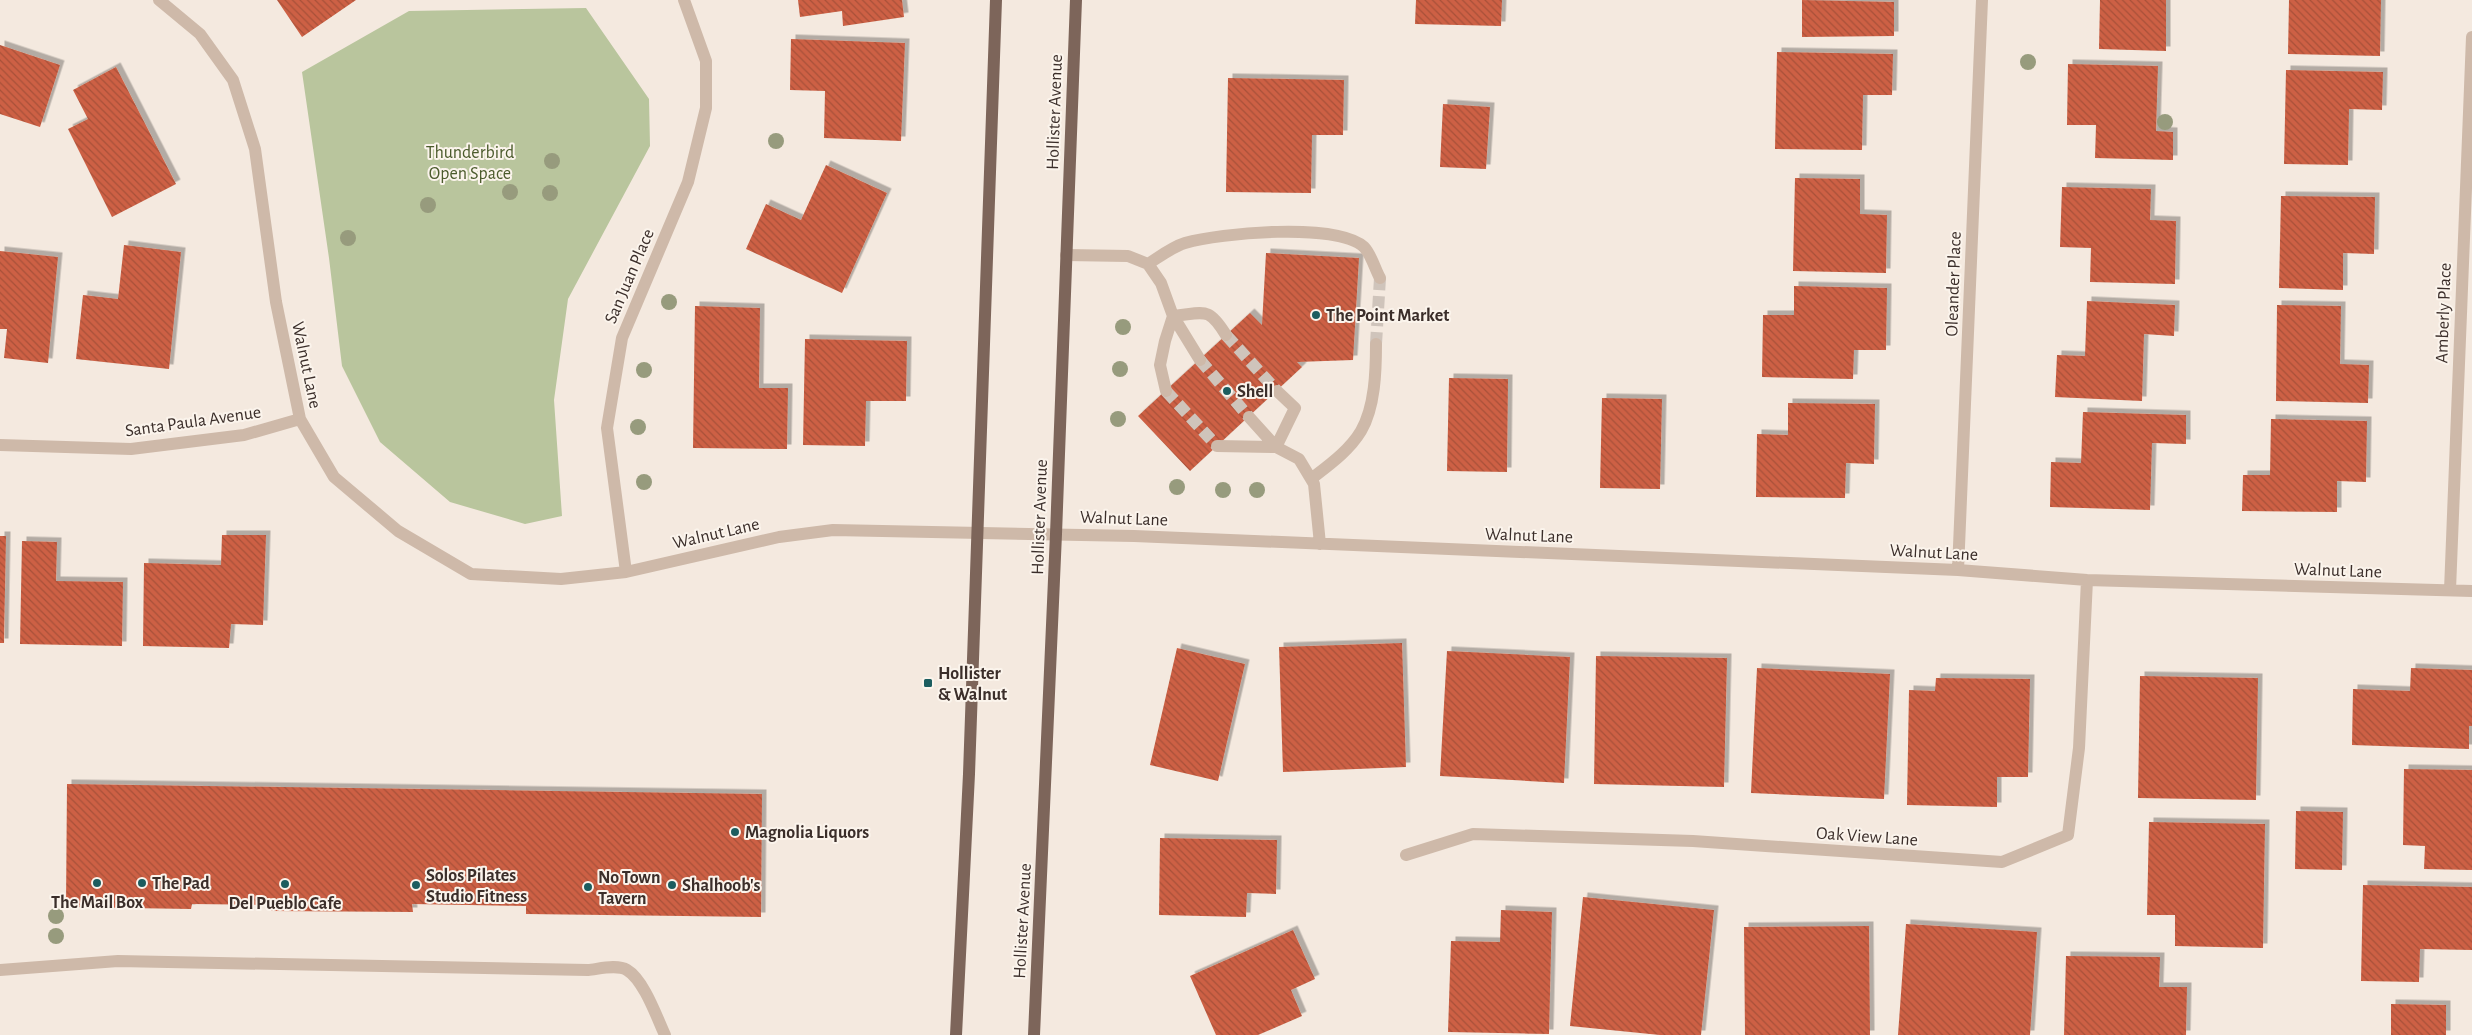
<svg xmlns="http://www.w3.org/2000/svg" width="2472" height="1035" font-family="'Alegreya Sans',sans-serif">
  <defs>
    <pattern id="building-back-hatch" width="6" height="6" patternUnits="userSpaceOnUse" patternTransform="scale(1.25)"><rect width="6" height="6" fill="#cd6144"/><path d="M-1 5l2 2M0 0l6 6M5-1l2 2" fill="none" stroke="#a85039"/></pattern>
    <filter id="shadow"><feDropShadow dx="4.5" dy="-4.5" stdDeviation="0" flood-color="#0004"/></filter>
  </defs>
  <rect width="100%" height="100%" fill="#f4e9df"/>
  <path fill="#b9c59d" d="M 586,8 L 649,99 L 650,146 L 568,299 L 554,400 L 562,516 L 525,524 L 450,502 L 380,442 L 342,366 L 329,258 L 302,72 L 409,11 Z"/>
  <path fill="url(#building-back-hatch)" filter="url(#shadow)" d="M 277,0 L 356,0 L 302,37 Z
    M 798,0 L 902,0 L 904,17 L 843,26 L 842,11 L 800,17 Z
    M 1416,0 L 1502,0 L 1501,26 L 1415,24 Z
    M 1802,0 L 1894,2 L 1894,36 L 1802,37 Z
    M 2100,0 L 2166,0 L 2166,51 L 2099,49 Z
    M 2289,0 L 2381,0 L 2380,56 L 2288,54 Z
    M 791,39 L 905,43 L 901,141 L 824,138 L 825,91 L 790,90 Z
    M 0,45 L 60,65 L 40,127 L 0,114 Z
    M 1777,52 L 1893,54 L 1892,95 L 1863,95 L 1862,150 L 1775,149 Z
    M 2068,64 L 2158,66 L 2156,131 L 2173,132 L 2173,160 L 2095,158 L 2096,125 L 2067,125 Z
    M 116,67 L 176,184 L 112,217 L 68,129 L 88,119 L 73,90 Z
    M 2286,70 L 2383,72 L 2382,110 L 2349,109 L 2348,165 L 2284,164 Z
    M 1228,78 L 1344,80 L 1343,135 L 1312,135 L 1311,193 L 1226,192 Z
    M 1443,104 L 1490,107 L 1486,169 L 1440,167 Z
    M 826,165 L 887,193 L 842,293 L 746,249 L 766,204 L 801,220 Z
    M 1795,178 L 1860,179 L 1860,214 L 1887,215 L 1886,273 L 1793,271 Z
    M 2062,187 L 2151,189 L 2150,220 L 2176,221 L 2175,284 L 2090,282 L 2091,248 L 2060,247 Z
    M 2281,196 L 2375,197 L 2374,254 L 2343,253 L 2343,290 L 2279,288 Z
    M 124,245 L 181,252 L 169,369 L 76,359 L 83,295 L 118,299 Z
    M 0,251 L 58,257 L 48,363 L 4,358 L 7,329 L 0,329 Z
    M 1266,253 L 1359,258 L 1353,360 L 1297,362 L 1302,367 L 1190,471 L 1138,416 L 1250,313 L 1262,325 Z
    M 1794,286 L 1887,288 L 1886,350 L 1854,350 L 1853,379 L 1762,377 L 1763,315 L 1794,315 Z
    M 2087,301 L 2175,305 L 2174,336 L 2144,334 L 2142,401 L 2055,397 L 2057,355 L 2085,356 Z
    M 2277,305 L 2341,306 L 2340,364 L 2369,365 L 2368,403 L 2276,401 Z
    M 695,306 L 760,308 L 759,388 L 788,388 L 787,449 L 693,448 Z
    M 805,339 L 907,341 L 906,401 L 866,401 L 865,446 L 803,445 Z
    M 1449,378 L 1508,379 L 1507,472 L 1447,471 Z
    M 1602,398 L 1662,399 L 1660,489 L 1600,488 Z
    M 1788,403 L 1875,404 L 1874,464 L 1846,463 L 1845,498 L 1756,497 L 1757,434 L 1788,435 Z
    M 2083,412 L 2186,415 L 2186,444 L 2152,443 L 2150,510 L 2050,507 L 2051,462 L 2081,463 Z
    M 2271,419 L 2367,421 L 2366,482 L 2337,481 L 2337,512 L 2242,511 L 2243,475 L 2270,475 Z
    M 222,535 L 266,535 L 263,625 L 231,624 L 229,648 L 143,646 L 144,563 L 221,565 Z
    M 0,536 L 6,536 L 4,643 L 0,643 Z
    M 22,541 L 57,542 L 56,581 L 123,582 L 122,646 L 20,644 Z
    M 1402,643 L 1406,767 L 1283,772 L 1279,647 Z
    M 1177,648 L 1245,664 L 1218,781 L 1150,765 Z
    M 1447,651 L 1570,657 L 1564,783 L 1440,776 Z
    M 1596,656 L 1727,658 L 1724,787 L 1594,784 Z
    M 1757,668 L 1890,674 L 1884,799 L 1751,793 Z
    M 2411,668 L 2472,670 L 2472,726 L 2469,726 L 2469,749 L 2352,745 L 2353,689 L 2410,691 Z
    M 2140,676 L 2258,678 L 2256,800 L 2138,798 Z
    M 1936,678 L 2030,679 L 2028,777 L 1997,777 L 1997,807 L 1907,805 L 1909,690 L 1935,691 Z
    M 2404,769 L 2472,770 L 2472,870 L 2424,869 L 2425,846 L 2403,845 Z
    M 67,784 L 762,794 L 761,917 L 526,914 L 526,906 L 412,904 L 413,912 L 271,911 L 272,905 L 192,904 L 191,909 L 66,907 Z
    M 2296,811 L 2343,812 L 2342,870 L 2295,869 Z
    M 2149,822 L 2265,824 L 2263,948 L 2175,946 L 2175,915 L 2147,915 Z
    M 1160,838 L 1277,840 L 1276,894 L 1247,893 L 1246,917 L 1159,915 Z
    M 2363,885 L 2472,887 L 2472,950 L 2420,949 L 2419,982 L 2361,981 Z
    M 1583,897 L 1714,910 L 1701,1035 L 1660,1035 L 1570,1026 Z
    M 1501,910 L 1552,912 L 1549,1034 L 1448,1032 L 1451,941 L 1500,942 Z
    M 1906,924 L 2037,932 L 2030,1035 L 1898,1035 Z
    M 1869,926 L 1870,1035 L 1745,1035 L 1744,927 Z
    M 1293,930 L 1315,979 L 1291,990 L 1302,1016 L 1258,1035 L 1216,1035 L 1190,976 Z
    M 2066,956 L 2160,957 L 2159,987 L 2187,987 L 2186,1035 L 2064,1035 Z
    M 2391,1004 L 2446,1005 L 2446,1035 L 2391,1035 Z"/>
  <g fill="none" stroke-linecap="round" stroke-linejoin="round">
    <path stroke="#cfc4bb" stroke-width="12" stroke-dasharray="12 6" stroke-linecap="butt" d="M 1226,335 L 1277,391
      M 1376,344 L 1380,278
      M 1200,360 L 1249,417
      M 1166,391 L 1217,446"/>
    <path stroke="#ceb9a9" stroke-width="12" d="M 159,0 L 200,34 L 233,80 L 255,149 L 276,302 L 300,419 L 334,477 L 398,531 L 471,574 L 561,579 L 626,572 L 779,537 L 833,530 L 1134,536 L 1958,570 L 2087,580 L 2472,591
      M 1066,255 L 1128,256 L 1148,264 L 1161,283 L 1173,316 L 1165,341 L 1160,365 L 1166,391
      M 1148,264 C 1159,257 1172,247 1185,243 C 1220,233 1336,222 1364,247 C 1371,254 1375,269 1380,278
      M 1200,360 L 1173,316 C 1205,313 1208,306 1226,335
      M 1277,391 L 1295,408 L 1276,447 L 1299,459 L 1314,484 L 1320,544
      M 0,445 L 131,449 L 244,435 L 300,419
      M 1217,446 L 1276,447 L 1249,417
      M 1311,479 C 1329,465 1349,451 1361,431 C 1375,407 1376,371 1376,344
      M 1958,570 L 1982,0
      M 626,572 L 607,428 L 622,338 L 688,182 L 706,108 L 706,61 L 684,0
      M 2450,590 L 2472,37
      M 1406,855 L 1473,834 L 1693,841 L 2002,862 L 2068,835 L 2079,748 L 2087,580
      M 0,970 L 118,961 L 588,970 C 599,969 617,964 627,970 C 644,980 657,1018 665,1035"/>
    <path stroke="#7d655a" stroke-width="12" d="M 956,1035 L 969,774 L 996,0
      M 1034,1035 L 1056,534 L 1076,0"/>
  </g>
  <g fill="#979b7d">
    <circle cx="2028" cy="62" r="8"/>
    <circle cx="2165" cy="122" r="8"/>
    <circle cx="776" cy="141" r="8"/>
    <circle cx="552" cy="161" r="8"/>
    <circle cx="510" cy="192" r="8"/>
    <circle cx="550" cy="193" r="8"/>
    <circle cx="428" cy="205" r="8"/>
    <circle cx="348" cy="238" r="8"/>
    <circle cx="669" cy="302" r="8"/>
    <circle cx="1123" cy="327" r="8"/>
    <circle cx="1120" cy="369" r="8"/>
    <circle cx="644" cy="370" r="8"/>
    <circle cx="1118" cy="419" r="8"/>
    <circle cx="638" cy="427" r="8"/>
    <circle cx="644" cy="482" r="8"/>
    <circle cx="1177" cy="487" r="8"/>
    <circle cx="1223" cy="490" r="8"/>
    <circle cx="1257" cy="490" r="8"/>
    <circle cx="56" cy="916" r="8"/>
    <circle cx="56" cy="936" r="8"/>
  </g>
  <g fill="#1c5d5f" stroke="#fbf4ec" stroke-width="2">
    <circle cx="1316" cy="315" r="5"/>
    <circle cx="1227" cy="391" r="5"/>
    <rect x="923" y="678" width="10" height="10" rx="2.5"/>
    <circle cx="735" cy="832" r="5"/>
    <circle cx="97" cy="883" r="5"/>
    <circle cx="142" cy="883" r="5"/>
    <circle cx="285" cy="884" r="5"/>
    <circle cx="416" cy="885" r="5"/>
    <circle cx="672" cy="885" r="5"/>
    <circle cx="588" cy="887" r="5"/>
  </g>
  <g text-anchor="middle" stroke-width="4" stroke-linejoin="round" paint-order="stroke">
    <g font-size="18" fill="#3b2e2a" stroke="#fbf4ec">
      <text transform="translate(1054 112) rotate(-88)" y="6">Hollister Avenue</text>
      <text transform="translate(629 276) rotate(-67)" y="6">San Juan Place</text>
      <text transform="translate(1953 284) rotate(-88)" y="6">Oleander Place</text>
      <text transform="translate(2443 313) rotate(-88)" y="6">Amberly Place</text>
      <text transform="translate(307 365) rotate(78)" y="6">Walnut Lane</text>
      <text transform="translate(193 421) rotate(-8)" y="6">Santa Paula Avenue</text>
      <text transform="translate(1039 517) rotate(-88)" y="6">Hollister Avenue</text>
      <text transform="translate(1124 518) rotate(2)" y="6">Walnut Lane</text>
      <text transform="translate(716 533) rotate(-13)" y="6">Walnut Lane</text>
      <text transform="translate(1529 535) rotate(2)" y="6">Walnut Lane</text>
      <text transform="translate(1934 552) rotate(3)" y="6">Walnut Lane</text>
      <text transform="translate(2338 570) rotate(2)" y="6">Walnut Lane</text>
      <text transform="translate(1867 836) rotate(4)" y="6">Oak View Lane</text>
      <text transform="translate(1022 921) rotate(-87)" y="6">Hollister Avenue</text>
    </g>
    <g font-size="18" fill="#4b5b2c" stroke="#fbf4ec">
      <text x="470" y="158">Thunderbird<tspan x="470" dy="21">Open Space</tspan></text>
    </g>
    <g font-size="18" font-weight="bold" fill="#3b2e2a" stroke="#fbf4ec" text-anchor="start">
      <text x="1326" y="321">The Point Market</text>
      <text x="1237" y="397">Shell</text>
      <text x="938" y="679">Hollister<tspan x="938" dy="21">&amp; Walnut</tspan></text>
      <text x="745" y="838">Magnolia Liquors</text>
      <text x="426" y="881">Solos Pilates<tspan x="426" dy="21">Studio Fitness</tspan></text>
      <text x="598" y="883">No Town<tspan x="598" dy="21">Tavern</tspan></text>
      <text x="152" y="889">The Pad</text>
      <text x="682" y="891">Shalhoob's</text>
      <text x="97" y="908" text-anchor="middle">The Mail Box</text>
      <text x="285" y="909" text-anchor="middle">Del Pueblo Cafe</text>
    </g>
  </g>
</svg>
